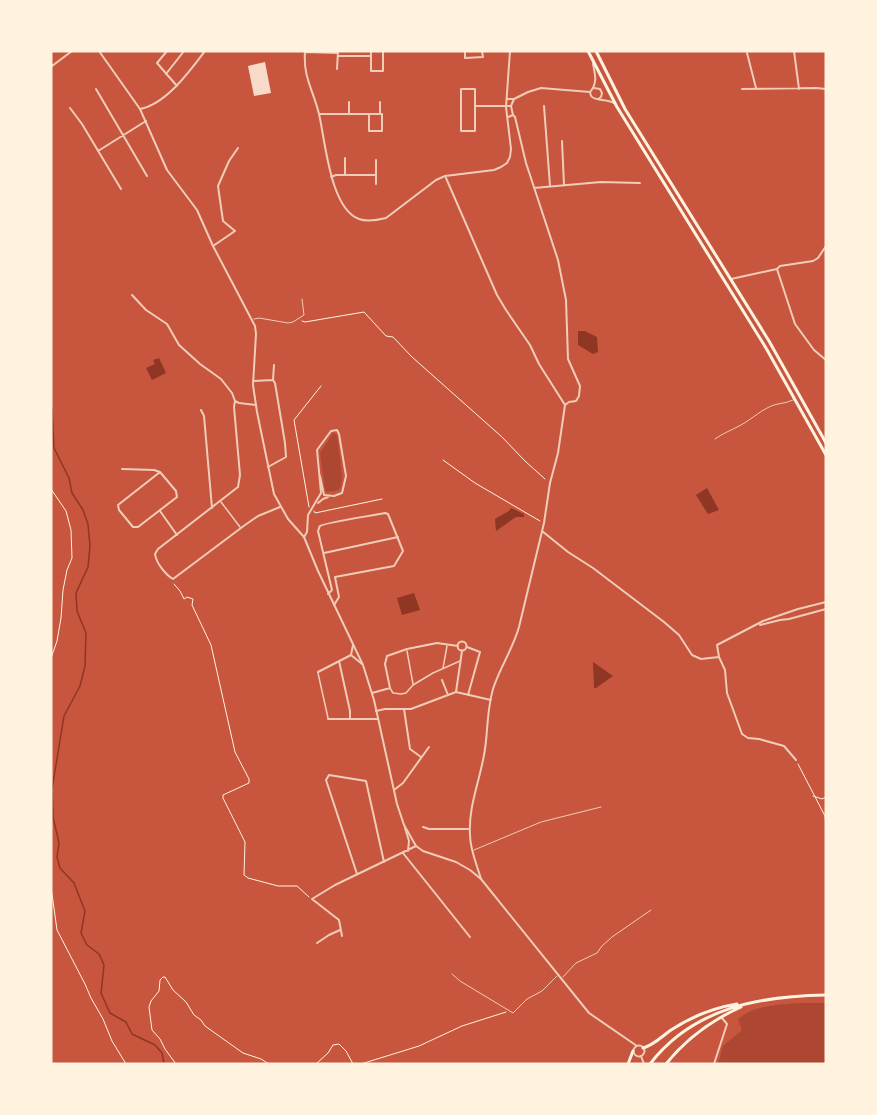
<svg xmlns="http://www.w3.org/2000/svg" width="877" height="1115" font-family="Manrope,sans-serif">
  <rect width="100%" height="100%" fill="#c8553d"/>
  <path fill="#ae4732" d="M 333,433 L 337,435 C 338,445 345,481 340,488 C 338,492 331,491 327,492 L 325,490 L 320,453 Z
    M 799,1003 L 826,1003 L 826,1064 L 718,1064 L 723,1046 L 742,1030 L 738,1019 C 755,1005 777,1005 799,1003 Z"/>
  <path fill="#8f3625" d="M 578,331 L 585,331 L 597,337 L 598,352 L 593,354 L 578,345 Z
    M 159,358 L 166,373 L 152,380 L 146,368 L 155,364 L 153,360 Z
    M 707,488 L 719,510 L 708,514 L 696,495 Z
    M 511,508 L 524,514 L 524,517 L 516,517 L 496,531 L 495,519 L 509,511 Z
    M 414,593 L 420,610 L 402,615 L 397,598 Z
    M 593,662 L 613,676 L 596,688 L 594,688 Z"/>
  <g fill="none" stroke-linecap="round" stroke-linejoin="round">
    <path stroke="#8f3625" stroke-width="1.5" d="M 51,408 L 52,409 L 54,448 L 69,478 L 72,493 L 83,510 L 88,524 L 90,546 L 88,567 L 76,593 L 77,611 L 86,633 L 85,666 L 80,686 L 64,716 L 52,789 L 53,817 L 59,843 L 57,857 L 60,868 L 74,883 L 85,911 L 81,933 L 87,945 L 99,954 L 104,965 L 101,993 L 110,1013 L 126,1022 L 132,1034 L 155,1045 L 162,1053 L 164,1064"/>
  </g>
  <path fill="#f7dbc8" d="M 265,62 L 271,93 L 254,96 L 248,66 Z"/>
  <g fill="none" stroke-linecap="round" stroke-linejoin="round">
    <path stroke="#fff3e0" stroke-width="1" d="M 302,321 L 305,322 L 364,312 L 386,336 L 393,337 L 412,357 L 502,437 L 525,461 L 545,479
      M 443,460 L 475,483 L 540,521
      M 51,489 L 66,511 L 71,530 L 72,558 L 67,570 L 63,590 L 61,618 L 57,641 L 51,658
      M 309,507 L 294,420 L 321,386
      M 314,511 L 315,513 L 382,499
      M 174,584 L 180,591 L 184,599 L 187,597 L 193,599 L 192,605 L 211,645 L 235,752 L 249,779 L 249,783 L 223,795 L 223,798 L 245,842 L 244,875 L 248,878 L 278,886 L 297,886 L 309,897
      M 798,764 L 825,816 L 826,826
      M 813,796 L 822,799 L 826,797
      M 51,887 L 57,930 L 85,984 L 91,998 L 103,1019 L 112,1041 L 126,1064
      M 176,1064 L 165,1049 L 160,1039 L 152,1030 L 149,1007 L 151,1001 L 159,991 L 160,980 L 163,977 L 165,977 L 173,990 L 186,1002 L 194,1015 L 201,1020 L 205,1026 L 243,1053 L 261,1059 L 269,1064
      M 316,1064 L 328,1053 L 333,1045 L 339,1044 L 346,1051 L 353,1064
      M 361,1064 L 419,1046 L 462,1026 L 506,1012"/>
    <path stroke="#f1ccb7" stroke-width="1" d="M 254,319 L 259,318 L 288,323 L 293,322 L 304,315 L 302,299
      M 715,439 C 723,433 732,430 741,425 C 752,419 762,409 774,405 C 781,403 787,403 793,400
      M 474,850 L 541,822 L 601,807
      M 452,974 L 460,981 L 513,1013 L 527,999 L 542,991 L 557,976
      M 563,977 L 576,963 L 597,953 L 602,946 L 612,937 L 651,910"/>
    <path stroke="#f1ccb7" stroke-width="1.5" d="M 221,502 L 240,527
      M 407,651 L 413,684
      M 443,668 L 447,646
      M 318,673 L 328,718
      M 390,688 L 393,693 L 401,694 L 406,693 L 413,685 L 433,673 L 460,661"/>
    <path stroke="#f1ccb7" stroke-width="2" d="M 167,51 L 157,63 L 177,86
      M 305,51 C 303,78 313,89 319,114 C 325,139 330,209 359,219 C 367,222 378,220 386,218 L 436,180 L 445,176 L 494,170 L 501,167 L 507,163 L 510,157 L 511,149 L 506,107 L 510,51
      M 371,51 L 371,71 L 383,71 L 383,51
      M 465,51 L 465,58 L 483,57 L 482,51
      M 794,51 L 799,89
      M 305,52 L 338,53
      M 747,53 L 756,88
      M 338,56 L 371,56
      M 51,64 L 52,66 L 72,51
      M 337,69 L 338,51
      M 166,74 L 184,51
      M 96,89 L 147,176
      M 742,89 L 816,88 L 826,89
      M 507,99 L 514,99 L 511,106 L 513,115
      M 475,106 L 475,131 L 461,131 L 461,89 L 475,89 L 475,106 L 511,106
      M 544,106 L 550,186
      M 70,108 L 82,124 L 121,189
      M 140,109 C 166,104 190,71 205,51
      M 319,114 L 382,114 L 382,131 L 369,131 L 369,114
      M 349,114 L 349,102
      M 380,114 L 380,102
      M 508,117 L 513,115 L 515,117 L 526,163 L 558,260 L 566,300 L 568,359 L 580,386 L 579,396 L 576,401 L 569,402 L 565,405
      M 562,141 L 564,185
      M 98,151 L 146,121
      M 345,158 L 345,175
      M 331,177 L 336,175 L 376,175
      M 446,178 L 497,295 L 506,310 L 530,345 L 539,364 L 565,405
      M 376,184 L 376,160
      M 534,188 L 601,182 L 640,183
      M 213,246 L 235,231 L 223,221 L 218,186 L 229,161 L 238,148
      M 777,269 L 795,324 L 814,350 L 826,360
      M 731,279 L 777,269 L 780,266 L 813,261 L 818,258 L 826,246
      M 132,295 L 146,310 L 167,324 L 179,345 L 200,364 L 221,379 L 232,393 L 235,401
      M 253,381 L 273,380
      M 235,401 L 234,407 L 240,475 L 238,487 L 158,549 L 155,554 C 156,563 166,575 173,579 L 245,525 L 258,516 L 280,507
      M 235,401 L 239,403 L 256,405
      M 201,410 L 204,416 L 212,508
      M 268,467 L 286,457 L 285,443 L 275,383 L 273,380 L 274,365
      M 122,469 L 154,470 L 160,472
      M 160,472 L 176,491 L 177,497 L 138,527 L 133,527 L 119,510 L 118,505 Z
      M 318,503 L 323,499 L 328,497
      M 160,511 L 177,535
      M 542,531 L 568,552 L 593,568 L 664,622 L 679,635 L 692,655 L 701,659 L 719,657
      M 304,537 L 307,532 L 308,515 L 321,493 L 317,450 L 331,431 L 337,430 L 339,434 L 346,476 L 342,493 L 334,496 L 324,495 L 320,476
      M 324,553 L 398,537
      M 328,594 L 332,590 L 318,531 C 319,529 319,527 320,526 C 323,523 376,515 385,513 L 388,514 L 403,551 L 394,566 L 335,577 L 339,597 L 334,605
      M 760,625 L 780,620 L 789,619 L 826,609
      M457.5 646a4.5 4.5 0 1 1 9 0a4.5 4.5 0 1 1-9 0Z
      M 353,645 L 351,655 L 362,664
      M 467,647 L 480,652 L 468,695
      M 339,661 L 350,711 L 350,719
      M 318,672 L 351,655
      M 442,680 L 448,695
      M 456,692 L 462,651
      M 372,693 L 390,688 L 385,664 L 387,656 L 407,649 L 437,643 L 458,646
      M 404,709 L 410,749 L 421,757
      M 376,711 L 385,709 L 411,709 L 456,692 L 491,700
      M 328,719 L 378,719
      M 796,760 L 784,746 L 759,739 L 748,738 L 742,734 L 727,693 L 725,670 L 719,657 L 717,645 L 763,621 L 798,609 L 826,602
      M 394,790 L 403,783 L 429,747
      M 423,827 L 429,829 L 470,829
      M 405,828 L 409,841 L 408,851
      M 403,853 L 470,937
      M 357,874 L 326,780 L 329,775 L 366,781 L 384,862
      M 481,879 C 477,865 470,850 470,835 C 468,806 481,778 485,749 C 488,729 487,706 494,686 C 501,666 513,648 519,627 L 544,523 L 550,483 L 558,453 L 565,405
      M 342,936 L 339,920 L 312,899 L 335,885 L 416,846
      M 317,943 L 329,935 L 340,930
      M 714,1064 L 727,1024 L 722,1018"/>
    <path stroke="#f1ccb7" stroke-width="2" d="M 99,51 L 140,109 L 167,170 L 197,210 L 213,246 L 255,326 L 256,334 L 253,385 L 257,412 L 274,494 L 288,519 L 304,537 L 318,571 L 363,665 L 374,700 L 397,804 L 404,825 L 416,846 L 423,851 L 456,862 L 470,870 L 481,879 L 589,1013 L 637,1046
      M 593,64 C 595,74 598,83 590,92 L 591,96 C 595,101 606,99 614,103
      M 594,88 L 600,89 L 602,93 L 601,97 L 598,99
      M 514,99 L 528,92 L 541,88 L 590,92
      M633.5 1051a5.5 5.5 0 1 1 11 0a5.5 5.5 0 1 1-11 0Z
      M 641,1056 L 644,1064"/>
    <path stroke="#fff3e0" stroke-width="3" d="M 643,1048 C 654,1045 661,1037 671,1030 C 691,1017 712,1008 737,1004
      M 628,1064 L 633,1051
      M 650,1064 C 693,1008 759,996 826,995
      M 666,1064 C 686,1039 712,1020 741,1007"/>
    <path stroke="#fff3e0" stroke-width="3" d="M 588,51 L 617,107 L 766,348 L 826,455
      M 596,51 L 625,109 L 769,341 L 826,443"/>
  </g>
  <rect width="877" height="1115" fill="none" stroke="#fff3e0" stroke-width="105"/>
</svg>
